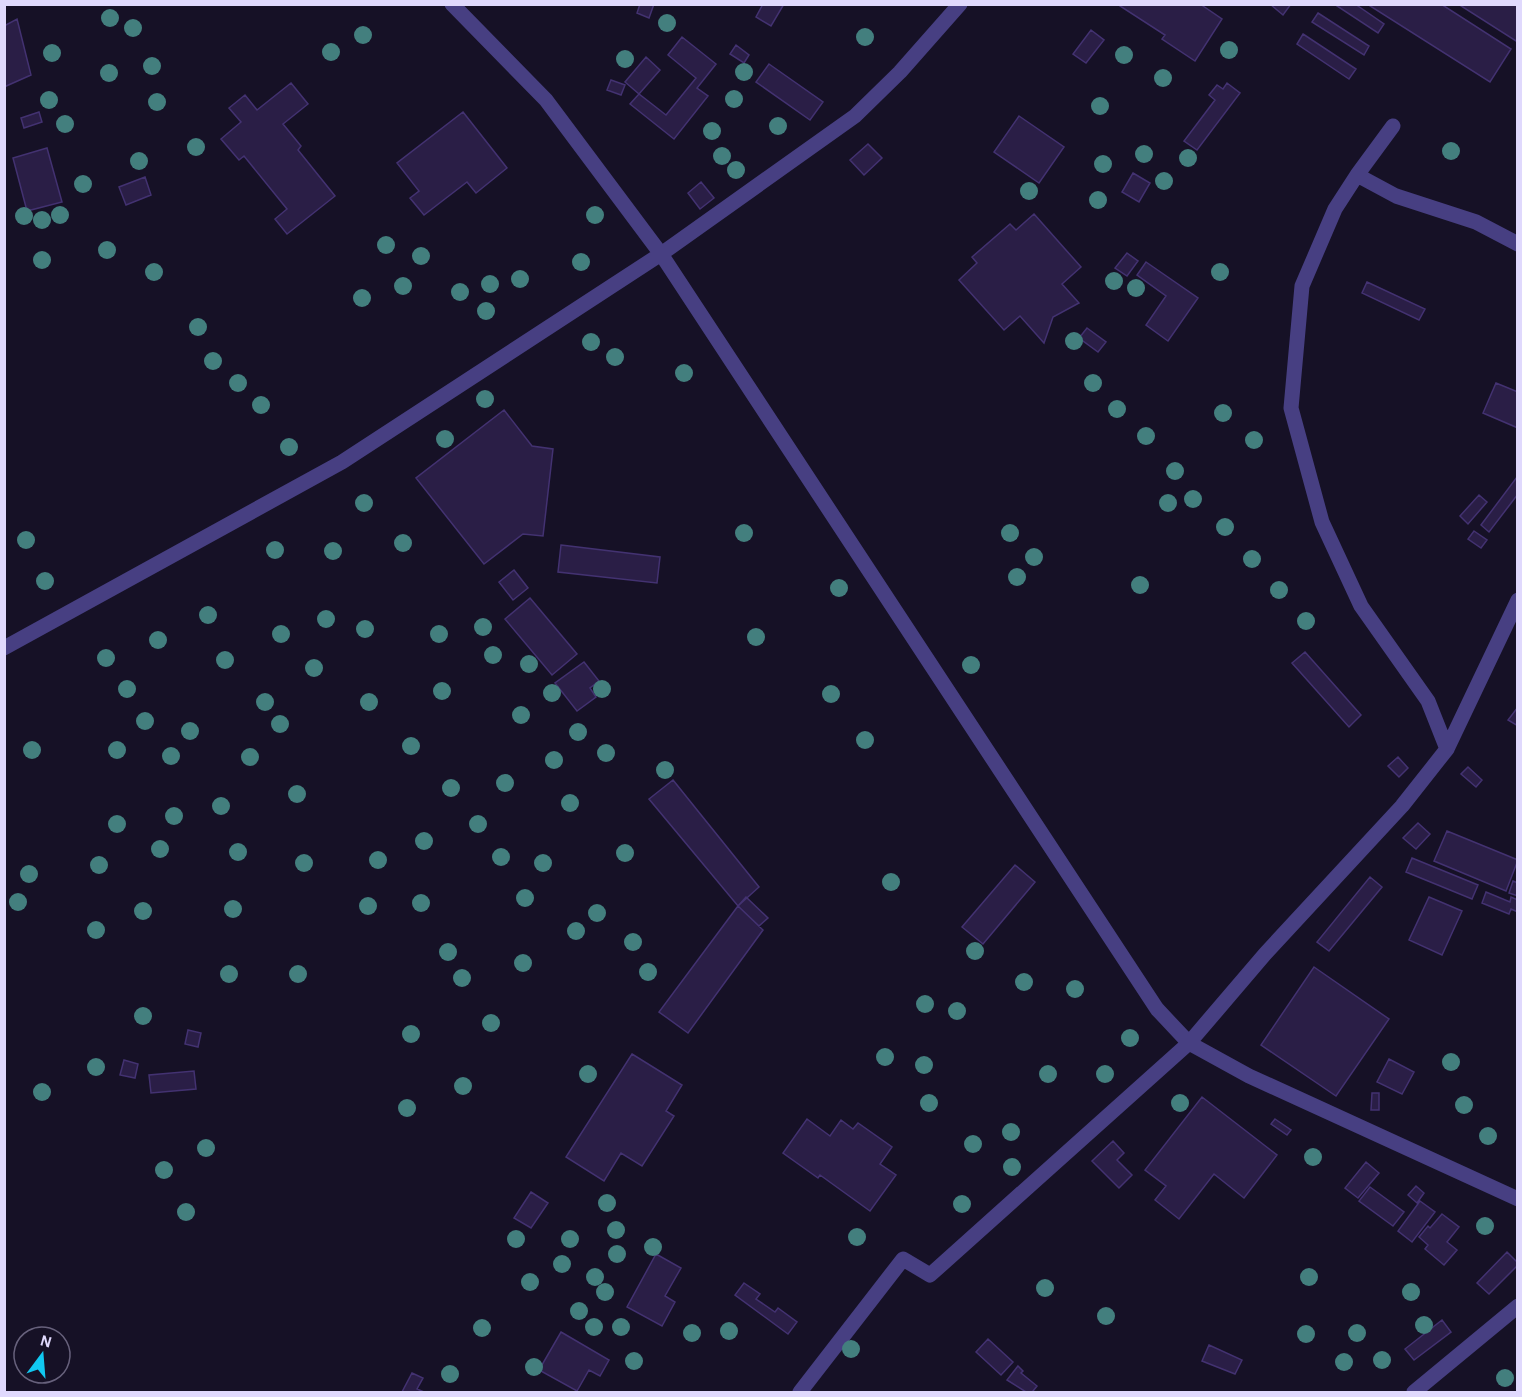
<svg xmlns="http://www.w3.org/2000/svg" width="1522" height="1397" font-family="'Alegreya Sans',sans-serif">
  <rect width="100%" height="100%" fill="#161126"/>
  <path fill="#2a1e46" stroke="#433271" stroke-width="1.5" d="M 640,4 L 654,4 L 649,18 L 637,13 Z
    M 763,4 L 784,4 L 771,26 L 756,17 Z
    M 1121,4 L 1200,4 L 1222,19 L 1195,61 L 1162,39 L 1165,35 L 1120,6 Z
    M 1270,4 L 1291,4 L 1283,15 Z
    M 1334,4 L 1355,4 L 1384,24 L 1378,33 Z
    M 1367,4 L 1441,4 L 1511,49 L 1490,82 Z
    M 1458,4 L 1518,4 L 1518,38 L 1516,41 Z
    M 1318,13 L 1369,46 L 1364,55 L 1312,22 Z
    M 17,19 L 31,75 L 4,87 L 4,26 Z
    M 1091,30 L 1104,40 L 1086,63 L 1073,54 Z
    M 1303,34 L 1356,69 L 1349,79 L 1297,44 Z
    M 682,37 L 716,64 L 697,88 L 708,96 L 674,139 L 630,104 L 639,94 L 666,115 L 696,78 L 668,55 Z
    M 736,45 L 749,55 L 744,63 L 730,54 Z
    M 646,57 L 660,70 L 639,94 L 625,82 Z
    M 769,64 L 823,102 L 810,120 L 756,82 Z
    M 611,80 L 625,85 L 621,95 L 607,90 Z
    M 291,83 L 308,104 L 283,124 L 301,146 L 298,150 L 335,196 L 287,234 L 275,219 L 287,209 L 244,156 L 239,160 L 221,139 L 241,122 L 229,108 L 245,95 L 257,110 Z
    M 1227,83 L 1240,93 L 1197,150 L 1184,141 L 1215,100 L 1209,95 L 1217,85 L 1223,89 Z
    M 39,112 L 42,122 L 24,128 L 21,118 Z
    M 463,112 L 507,168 L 476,193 L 467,182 L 424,215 L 410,198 L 419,191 L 397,163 Z
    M 1019,116 L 1064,147 L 1039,183 L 994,152 Z
    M 868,144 L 882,158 L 864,175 L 850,160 Z
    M 47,148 L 62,202 L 27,211 L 13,158 Z
    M 1133,173 L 1150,183 L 1139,202 L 1122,192 Z
    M 145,177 L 151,195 L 126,205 L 119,187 Z
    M 701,182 L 714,198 L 700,209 L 688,193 Z
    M 1034,214 L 1081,267 L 1062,284 L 1079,303 L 1053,317 L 1044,343 L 1020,316 L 1004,330 L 959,280 L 977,263 L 972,257 L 1010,224 L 1016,230 Z
    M 1127,253 L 1138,261 L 1127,276 L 1115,268 Z
    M 1146,262 L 1198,298 L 1168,341 L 1146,325 L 1166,296 L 1137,275 Z
    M 1367,282 L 1425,309 L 1419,320 L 1362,293 Z
    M 1087,328 L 1106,342 L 1098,352 L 1079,338 Z
    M 1496,383 L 1518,392 L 1518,428 L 1483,413 Z
    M 504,410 L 532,446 L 553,449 L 543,536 L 523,534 L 484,564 L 416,478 Z
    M 1517,477 L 1518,494 L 1489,532 L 1481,525 Z
    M 1479,495 L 1487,502 L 1468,524 L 1460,516 Z
    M 1474,531 L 1487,540 L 1481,548 L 1468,539 Z
    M 561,545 L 660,557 L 657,583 L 558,572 Z
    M 514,570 L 528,588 L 513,600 L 499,582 Z
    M 530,598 L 577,654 L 552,675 L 505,619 Z
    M 1305,652 L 1361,715 L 1349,727 L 1292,663 Z
    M 584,662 L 599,681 L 590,688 L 596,697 L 577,711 L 555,683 Z
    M 1518,707 L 1518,726 L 1508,720 Z
    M 1398,757 L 1408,768 L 1399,777 L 1388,766 Z
    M 1468,767 L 1482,780 L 1476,787 L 1461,774 Z
    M 673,780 L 759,887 L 738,906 L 649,799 Z
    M 1418,823 L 1430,834 L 1416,849 L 1403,838 Z
    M 1447,831 L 1518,860 L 1506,891 L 1434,861 Z
    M 1412,858 L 1478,885 L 1472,899 L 1406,872 Z
    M 1015,865 L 1035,882 L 983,944 L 962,927 Z
    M 1370,877 L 1382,887 L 1329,951 L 1317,942 Z
    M 1513,881 L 1518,883 L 1518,896 L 1509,893 Z
    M 1486,892 L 1510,902 L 1511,897 L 1518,900 L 1518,912 L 1511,909 L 1509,914 L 1482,903 Z
    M 746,897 L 768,918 L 759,926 L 738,906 Z
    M 1429,897 L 1462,911 L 1442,955 L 1409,940 Z
    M 738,906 L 763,930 L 688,1033 L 659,1012 Z
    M 1314,967 L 1389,1019 L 1336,1096 L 1261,1045 Z
    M 188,1030 L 201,1033 L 198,1047 L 185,1044 Z
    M 632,1054 L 682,1085 L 666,1111 L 674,1116 L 642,1166 L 621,1153 L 604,1181 L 566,1157 Z
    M 1389,1059 L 1414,1072 L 1402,1094 L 1377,1082 Z
    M 124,1060 L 138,1064 L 135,1078 L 120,1075 Z
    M 194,1071 L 196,1089 L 151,1093 L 149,1075 Z
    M 1372,1093 L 1379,1093 L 1379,1110 L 1371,1110 Z
    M 1202,1097 L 1277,1155 L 1244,1198 L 1214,1174 L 1179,1219 L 1155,1200 L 1166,1186 L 1145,1170 Z
    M 807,1119 L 830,1136 L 841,1120 L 853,1129 L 858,1123 L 892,1147 L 880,1164 L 896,1175 L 870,1211 L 820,1175 L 818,1178 L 783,1153 Z
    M 1275,1119 L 1291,1130 L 1287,1135 L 1271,1124 Z
    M 1113,1141 L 1124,1153 L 1117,1160 L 1132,1175 L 1119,1188 L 1092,1161 Z
    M 1366,1162 L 1379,1173 L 1358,1198 L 1345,1188 Z
    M 1416,1186 L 1424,1193 L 1417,1203 L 1408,1195 Z
    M 1370,1187 L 1404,1212 L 1393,1226 L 1359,1201 Z
    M 531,1192 L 548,1203 L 531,1228 L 514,1218 Z
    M 1420,1201 L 1435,1212 L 1412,1242 L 1398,1231 Z
    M 1442,1214 L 1459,1227 L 1447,1242 L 1457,1250 L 1444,1265 L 1425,1249 L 1428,1245 L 1419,1237 L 1428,1226 L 1430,1228 Z
    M 1507,1252 L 1518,1263 L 1518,1265 L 1489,1294 L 1477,1283 Z
    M 656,1254 L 681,1268 L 665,1296 L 675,1302 L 662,1326 L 627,1307 Z
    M 744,1283 L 760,1294 L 756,1299 L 775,1312 L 778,1308 L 797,1322 L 788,1334 L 735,1295 Z
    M 1442,1320 L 1451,1332 L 1414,1360 L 1405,1349 Z
    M 561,1332 L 609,1360 L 600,1376 L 589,1370 L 577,1391 L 539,1370 Z
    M 988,1339 L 1013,1362 L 1001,1375 L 976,1352 Z
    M 1209,1345 L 1242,1360 L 1235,1374 L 1202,1361 Z
    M 1018,1366 L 1023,1371 L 1021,1373 L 1037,1386 L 1033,1391 L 1035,1392 L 1026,1392 L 1007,1380 Z
    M 412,1373 L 423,1378 L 417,1389 L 424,1392 L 402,1392 Z"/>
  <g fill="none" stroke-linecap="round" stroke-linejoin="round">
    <path stroke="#473f82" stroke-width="15" d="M 452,4 L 546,100 L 661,254 L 1157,1009 L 1189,1043 L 1249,1076 L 1518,1199
      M 1357,175 L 1396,196 L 1476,222 L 1518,244
      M 4,648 L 342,462 L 661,254 L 855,116 L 900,72 L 960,4
      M 1447,749 L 1518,600
      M 800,1392 L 903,1259 L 930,1275 L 1189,1043 L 1265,954 L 1402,806 L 1447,749 L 1428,701 L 1361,606 L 1322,522 L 1291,408 L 1302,286 L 1335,209 L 1357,175 L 1393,126
      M 1414,1392 L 1518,1306"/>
  </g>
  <g fill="#437f7e">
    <circle cx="110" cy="18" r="9"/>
    <circle cx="667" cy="23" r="9"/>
    <circle cx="133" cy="28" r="9"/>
    <circle cx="363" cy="35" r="9"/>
    <circle cx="865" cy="37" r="9"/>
    <circle cx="1229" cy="50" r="9"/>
    <circle cx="331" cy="52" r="9"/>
    <circle cx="52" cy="53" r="9"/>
    <circle cx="1124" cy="55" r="9"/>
    <circle cx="625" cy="59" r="9"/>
    <circle cx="152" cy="66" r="9"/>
    <circle cx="744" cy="72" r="9"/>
    <circle cx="109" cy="73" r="9"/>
    <circle cx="1163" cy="78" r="9"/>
    <circle cx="734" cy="99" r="9"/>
    <circle cx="49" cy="100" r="9"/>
    <circle cx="157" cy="102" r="9"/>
    <circle cx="1100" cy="106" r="9"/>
    <circle cx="65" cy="124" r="9"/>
    <circle cx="778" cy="126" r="9"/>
    <circle cx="712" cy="131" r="9"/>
    <circle cx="196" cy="147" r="9"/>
    <circle cx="1451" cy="151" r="9"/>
    <circle cx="1144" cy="154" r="9"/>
    <circle cx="722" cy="156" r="9"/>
    <circle cx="1188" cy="158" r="9"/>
    <circle cx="139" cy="161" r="9"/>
    <circle cx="1103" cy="164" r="9"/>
    <circle cx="736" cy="170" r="9"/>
    <circle cx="1164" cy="181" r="9"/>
    <circle cx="83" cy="184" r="9"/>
    <circle cx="1029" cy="191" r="9"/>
    <circle cx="1098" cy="200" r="9"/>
    <circle cx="60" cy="215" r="9"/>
    <circle cx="595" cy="215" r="9"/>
    <circle cx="24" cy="216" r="9"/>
    <circle cx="42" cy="220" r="9"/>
    <circle cx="386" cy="245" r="9"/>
    <circle cx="107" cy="250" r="9"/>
    <circle cx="421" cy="256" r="9"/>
    <circle cx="42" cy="260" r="9"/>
    <circle cx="581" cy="262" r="9"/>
    <circle cx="154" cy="272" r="9"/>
    <circle cx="1220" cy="272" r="9"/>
    <circle cx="520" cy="279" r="9"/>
    <circle cx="1114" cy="281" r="9"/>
    <circle cx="490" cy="284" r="9"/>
    <circle cx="403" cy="286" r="9"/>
    <circle cx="1136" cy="288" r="9"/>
    <circle cx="460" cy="292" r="9"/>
    <circle cx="362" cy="298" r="9"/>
    <circle cx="486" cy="311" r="9"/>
    <circle cx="198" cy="327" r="9"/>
    <circle cx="1074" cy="341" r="9"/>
    <circle cx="591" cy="342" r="9"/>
    <circle cx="615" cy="357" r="9"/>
    <circle cx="213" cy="361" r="9"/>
    <circle cx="684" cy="373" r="9"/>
    <circle cx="238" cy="383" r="9"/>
    <circle cx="1093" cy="383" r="9"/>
    <circle cx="485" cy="399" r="9"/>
    <circle cx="261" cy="405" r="9"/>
    <circle cx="1117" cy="409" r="9"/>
    <circle cx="1223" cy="413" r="9"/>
    <circle cx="1146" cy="436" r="9"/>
    <circle cx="445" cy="439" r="9"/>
    <circle cx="1254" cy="440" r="9"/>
    <circle cx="289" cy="447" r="9"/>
    <circle cx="1175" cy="471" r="9"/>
    <circle cx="1193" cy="499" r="9"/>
    <circle cx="364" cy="503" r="9"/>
    <circle cx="1168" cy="503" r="9"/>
    <circle cx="1225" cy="527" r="9"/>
    <circle cx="744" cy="533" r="9"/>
    <circle cx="1010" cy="533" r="9"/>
    <circle cx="26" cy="540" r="9"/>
    <circle cx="403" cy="543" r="9"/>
    <circle cx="275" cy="550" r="9"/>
    <circle cx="333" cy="551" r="9"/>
    <circle cx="1034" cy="557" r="9"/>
    <circle cx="1252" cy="559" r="9"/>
    <circle cx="1017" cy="577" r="9"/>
    <circle cx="45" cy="581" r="9"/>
    <circle cx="1140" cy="585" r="9"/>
    <circle cx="839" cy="588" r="9"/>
    <circle cx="1279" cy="590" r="9"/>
    <circle cx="208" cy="615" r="9"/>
    <circle cx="326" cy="619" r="9"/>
    <circle cx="1306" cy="621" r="9"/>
    <circle cx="483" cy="627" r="9"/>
    <circle cx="365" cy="629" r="9"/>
    <circle cx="281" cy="634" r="9"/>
    <circle cx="439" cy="634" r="9"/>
    <circle cx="756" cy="637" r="9"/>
    <circle cx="158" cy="640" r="9"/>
    <circle cx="493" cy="655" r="9"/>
    <circle cx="106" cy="658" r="9"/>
    <circle cx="225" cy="660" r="9"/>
    <circle cx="529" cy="664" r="9"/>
    <circle cx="971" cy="665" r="9"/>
    <circle cx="314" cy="668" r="9"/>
    <circle cx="127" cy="689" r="9"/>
    <circle cx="602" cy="689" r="9"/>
    <circle cx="442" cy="691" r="9"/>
    <circle cx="552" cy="693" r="9"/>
    <circle cx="831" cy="694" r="9"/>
    <circle cx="265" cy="702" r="9"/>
    <circle cx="369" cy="702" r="9"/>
    <circle cx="521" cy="715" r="9"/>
    <circle cx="145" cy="721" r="9"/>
    <circle cx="280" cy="724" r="9"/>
    <circle cx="190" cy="731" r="9"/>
    <circle cx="578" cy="732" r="9"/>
    <circle cx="865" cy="740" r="9"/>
    <circle cx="411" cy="746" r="9"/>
    <circle cx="32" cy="750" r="9"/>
    <circle cx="117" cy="750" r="9"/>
    <circle cx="606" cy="753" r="9"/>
    <circle cx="171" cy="756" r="9"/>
    <circle cx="250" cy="757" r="9"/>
    <circle cx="554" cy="760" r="9"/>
    <circle cx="665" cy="770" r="9"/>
    <circle cx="505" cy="783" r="9"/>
    <circle cx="451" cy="788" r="9"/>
    <circle cx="297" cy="794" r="9"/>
    <circle cx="570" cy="803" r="9"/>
    <circle cx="221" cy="806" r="9"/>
    <circle cx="174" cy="816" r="9"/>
    <circle cx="117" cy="824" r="9"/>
    <circle cx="478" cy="824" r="9"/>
    <circle cx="424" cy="841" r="9"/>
    <circle cx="160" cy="849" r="9"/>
    <circle cx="238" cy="852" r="9"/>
    <circle cx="625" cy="853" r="9"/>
    <circle cx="501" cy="857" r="9"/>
    <circle cx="378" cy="860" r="9"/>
    <circle cx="304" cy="863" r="9"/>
    <circle cx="543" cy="863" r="9"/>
    <circle cx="99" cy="865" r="9"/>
    <circle cx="29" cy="874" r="9"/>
    <circle cx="891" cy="882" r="9"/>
    <circle cx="525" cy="898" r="9"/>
    <circle cx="18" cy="902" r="9"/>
    <circle cx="421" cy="903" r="9"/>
    <circle cx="368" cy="906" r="9"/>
    <circle cx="233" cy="909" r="9"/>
    <circle cx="143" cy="911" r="9"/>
    <circle cx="597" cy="913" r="9"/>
    <circle cx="96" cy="930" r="9"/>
    <circle cx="576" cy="931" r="9"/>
    <circle cx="633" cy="942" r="9"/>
    <circle cx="975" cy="951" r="9"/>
    <circle cx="448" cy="952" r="9"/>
    <circle cx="523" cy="963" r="9"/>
    <circle cx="648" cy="972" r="9"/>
    <circle cx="229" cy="974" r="9"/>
    <circle cx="298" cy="974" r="9"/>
    <circle cx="462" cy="978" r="9"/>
    <circle cx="1024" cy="982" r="9"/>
    <circle cx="1075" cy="989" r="9"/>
    <circle cx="925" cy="1004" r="9"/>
    <circle cx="957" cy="1011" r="9"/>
    <circle cx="143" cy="1016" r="9"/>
    <circle cx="491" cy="1023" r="9"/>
    <circle cx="411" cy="1034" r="9"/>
    <circle cx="1130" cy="1038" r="9"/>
    <circle cx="885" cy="1057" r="9"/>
    <circle cx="1451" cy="1062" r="9"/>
    <circle cx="924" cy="1065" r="9"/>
    <circle cx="96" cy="1067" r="9"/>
    <circle cx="588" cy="1074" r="9"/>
    <circle cx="1048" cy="1074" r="9"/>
    <circle cx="1105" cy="1074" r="9"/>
    <circle cx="463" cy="1086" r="9"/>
    <circle cx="42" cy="1092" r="9"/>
    <circle cx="929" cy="1103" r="9"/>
    <circle cx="1180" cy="1103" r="9"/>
    <circle cx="1464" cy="1105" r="9"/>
    <circle cx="407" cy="1108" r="9"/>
    <circle cx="1011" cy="1132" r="9"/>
    <circle cx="1488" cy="1136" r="9"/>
    <circle cx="973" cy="1144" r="9"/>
    <circle cx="206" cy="1148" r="9"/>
    <circle cx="1313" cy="1157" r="9"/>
    <circle cx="1012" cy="1167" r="9"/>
    <circle cx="164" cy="1170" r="9"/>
    <circle cx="607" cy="1203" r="9"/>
    <circle cx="962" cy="1204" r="9"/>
    <circle cx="186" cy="1212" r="9"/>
    <circle cx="1485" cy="1226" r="9"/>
    <circle cx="616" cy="1230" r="9"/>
    <circle cx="857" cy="1237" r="9"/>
    <circle cx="516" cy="1239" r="9"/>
    <circle cx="570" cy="1239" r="9"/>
    <circle cx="653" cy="1247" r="9"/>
    <circle cx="617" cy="1254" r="9"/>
    <circle cx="562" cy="1264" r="9"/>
    <circle cx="595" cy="1277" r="9"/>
    <circle cx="1309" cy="1277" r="9"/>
    <circle cx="530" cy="1282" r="9"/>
    <circle cx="1045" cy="1288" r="9"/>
    <circle cx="605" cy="1292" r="9"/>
    <circle cx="1411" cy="1292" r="9"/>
    <circle cx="579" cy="1311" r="9"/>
    <circle cx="1106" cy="1316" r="9"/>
    <circle cx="1424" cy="1325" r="9"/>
    <circle cx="594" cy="1327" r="9"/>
    <circle cx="621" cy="1327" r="9"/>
    <circle cx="482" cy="1328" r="9"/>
    <circle cx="729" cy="1331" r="9"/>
    <circle cx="692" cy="1333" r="9"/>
    <circle cx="1357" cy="1333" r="9"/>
    <circle cx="1306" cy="1334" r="9"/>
    <circle cx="851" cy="1349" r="9"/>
    <circle cx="1382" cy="1360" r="9"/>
    <circle cx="634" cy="1361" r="9"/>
    <circle cx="1344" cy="1362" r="9"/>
    <circle cx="534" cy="1367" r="9"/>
    <circle cx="450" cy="1374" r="9"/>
    <circle cx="1505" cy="1378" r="9"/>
  </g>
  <rect width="1522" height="1397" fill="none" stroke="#e0d9fd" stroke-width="12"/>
  <g transform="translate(42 1355) rotate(16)"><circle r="28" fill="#161126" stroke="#67617c" stroke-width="1.5"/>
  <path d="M0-4.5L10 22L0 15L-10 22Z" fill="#11c8f1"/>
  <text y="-9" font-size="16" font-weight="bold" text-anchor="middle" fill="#e0d9fd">N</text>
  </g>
</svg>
